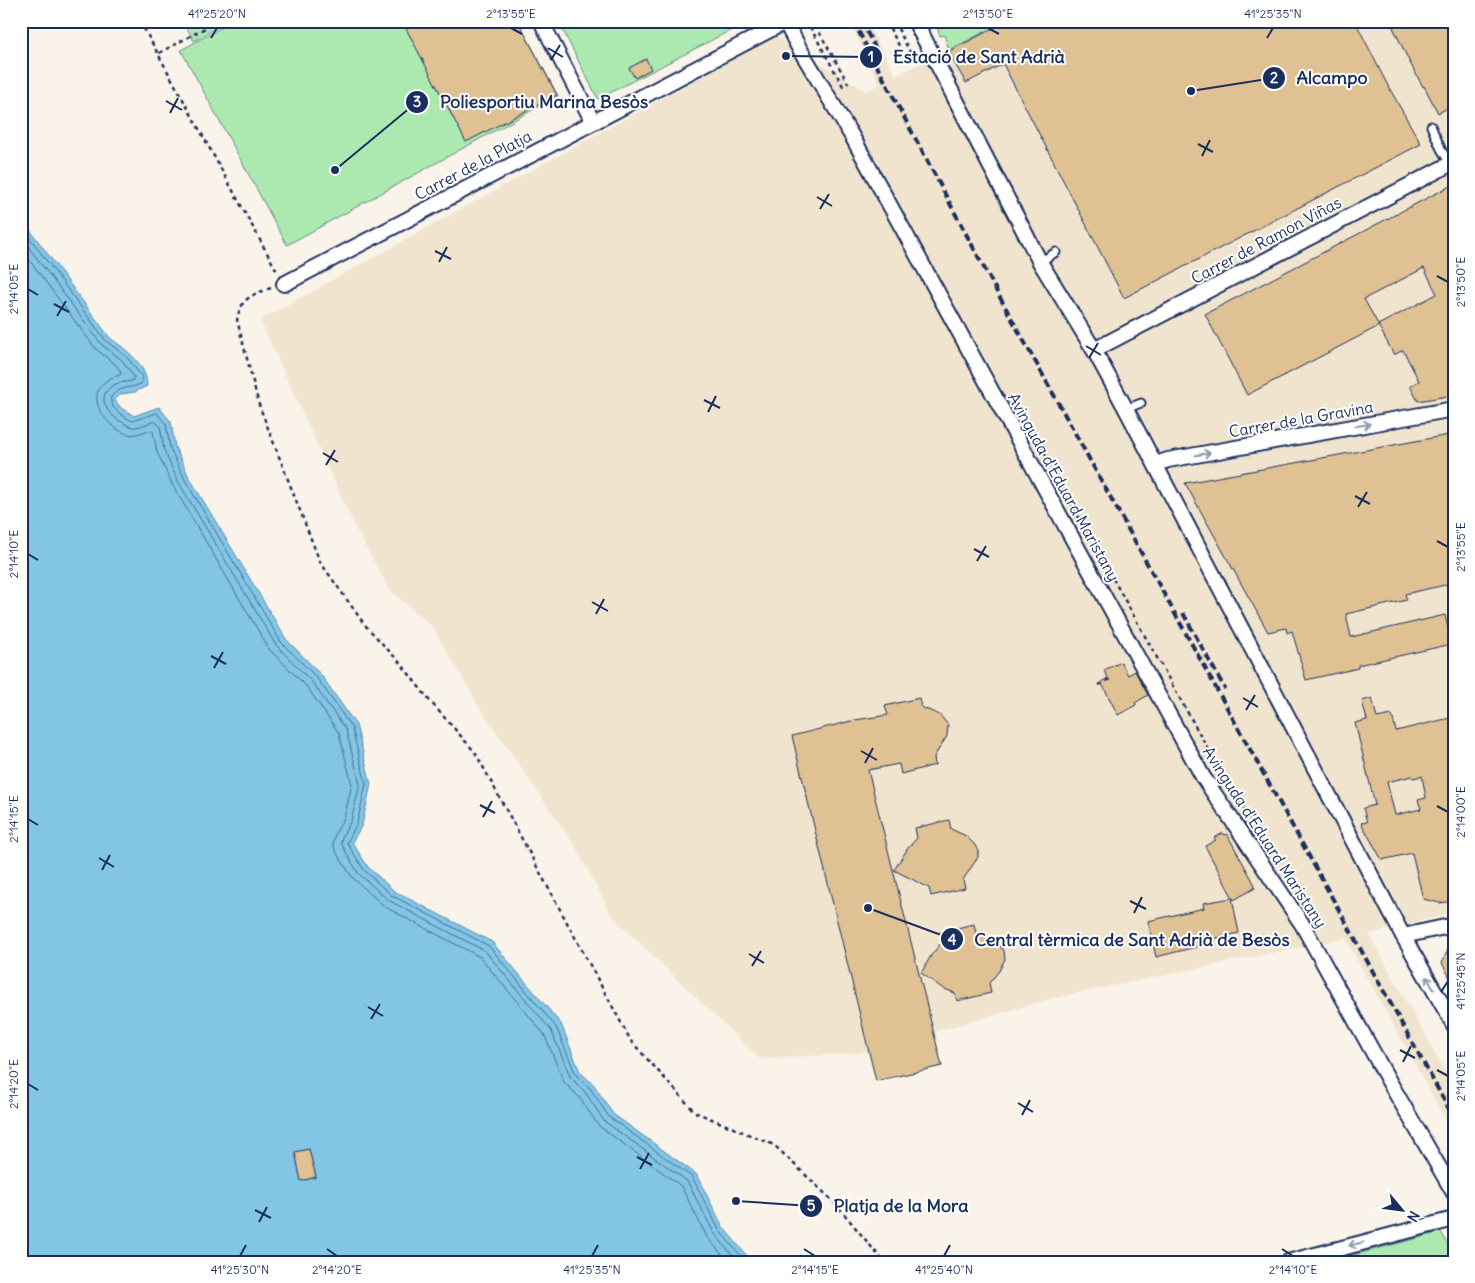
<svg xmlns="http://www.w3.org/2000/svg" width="1475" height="1283" font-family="Delius,sans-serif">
  <rect width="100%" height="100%" fill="#f9f3e9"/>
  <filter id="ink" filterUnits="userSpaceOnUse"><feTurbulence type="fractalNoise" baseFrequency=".02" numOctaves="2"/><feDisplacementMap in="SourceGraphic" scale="10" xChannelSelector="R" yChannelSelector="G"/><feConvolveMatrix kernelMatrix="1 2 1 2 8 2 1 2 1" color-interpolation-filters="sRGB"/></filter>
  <g filter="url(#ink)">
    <path fill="#f1e4cf" d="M 849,21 L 866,21 L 896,76 L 1001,21 L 1454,21 L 1454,913 L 1369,934 L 1454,1087 L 1454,1135 L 1345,938 L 1054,998 L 859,1053 L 760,1059 L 612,916 L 575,846 L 482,711 L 432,626 L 390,590 L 357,531 L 260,320 L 775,36 L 866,91 L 880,84 Z"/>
    <path fill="#ace9b0" stroke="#648c87" d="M 183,21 L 228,21 L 194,41 Z
      M 233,21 L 518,21 L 558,96 L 287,245 L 181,50 Z
      M 558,21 L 742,21 L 741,25 L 598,99 Z
      M 935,21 L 1006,21 L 949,50 L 944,35 L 940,36 Z
      M 1441,1232 L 1453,1254 L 1436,1262 L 1327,1262 Z"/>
    <path fill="#83c5e4" stroke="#5989ae" d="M 21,218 L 110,338 C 127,350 147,365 147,386 L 135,392 L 121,394 L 115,400 L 121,408 L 134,416 L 159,407 L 171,422 L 175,447 L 189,477 L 286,639 L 321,675 L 356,725 L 371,784 L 362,825 L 352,842 L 368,867 L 394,891 L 492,942 L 561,1024 L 580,1072 L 594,1085 L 613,1114 L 696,1174 L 723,1227 L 752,1262 L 21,1262 Z"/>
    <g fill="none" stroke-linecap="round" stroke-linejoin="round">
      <path stroke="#456b94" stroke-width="1" d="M 21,226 L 106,341 L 126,356 L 142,377 L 141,384 C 129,389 120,386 111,397 C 109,409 123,416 132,421 L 157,413 L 166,424 L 170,448 L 185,480 L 281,642 L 317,678 L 352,728 L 366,784 L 357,823 L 347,843 L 364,870 L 391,895 L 489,946 L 556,1027 L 576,1075 L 590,1088 L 609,1117 L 692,1177 L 719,1230 L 746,1262
        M 21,237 L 102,345 L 122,360 L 134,377 L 132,381 C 127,382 121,382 116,384 C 96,393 104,410 118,420 C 123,422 127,426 132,427 C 139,428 148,423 155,421 L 160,426 L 164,450 L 179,483 L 276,645 L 312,682 L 346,730 L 360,784 L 351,821 L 342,837 L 341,843 L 358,873 L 388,900 L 485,951 L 551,1030 L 571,1078 L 585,1092 L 604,1121 L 687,1181 L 714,1233 L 738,1262
        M 21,249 L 96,349 L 116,365 L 121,372 L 120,375 C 80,385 98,423 127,434 C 137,437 145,429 153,431 L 157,452 L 173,486 L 269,649 L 307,687 L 339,733 L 352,785 L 344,818 L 335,834 L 333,844 L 336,852 L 352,877 L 385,907 L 480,957 L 544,1034 L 564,1082 L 579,1097 L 599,1126 L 681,1186 L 707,1237 L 728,1262"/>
    </g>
    <path fill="#dfc193" stroke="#1b2f5e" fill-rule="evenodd" d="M 402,21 L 518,21 L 557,95 L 466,142 Z
      M 1007,21 L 1355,21 L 1387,84 L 1421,144 L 1124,298 L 1003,64 L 966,83 L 948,52 Z
      M 1390,21 L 1454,21 L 1454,105 L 1438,113 L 1424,86 L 1423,87 L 1409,61 Z
      M 646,59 L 651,69 L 635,78 L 629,68 Z
      M 1454,184 L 1454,395 L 1418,401 L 1410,386 L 1419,381 L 1403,350 L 1394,355 L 1378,325 L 1437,294 L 1424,268 L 1364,299 L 1379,326 L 1247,395 L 1205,314 Z
      M 1454,434 L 1454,583 L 1405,594 L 1407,600 L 1346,614 L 1351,637 L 1445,615 L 1452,644 L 1358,665 L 1358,668 L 1306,680 L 1292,631 L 1287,633 L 1286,628 L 1268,632 L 1185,483 Z
      M 1121,662 L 1128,675 L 1135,671 L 1148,695 L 1135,703 L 1136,705 L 1118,715 L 1101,682 L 1108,678 L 1104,670 Z
      M 919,698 L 921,707 L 940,715 L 948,725 L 947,736 L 934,757 L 935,765 L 901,774 L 899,764 L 868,770 L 942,1066 L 876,1081 L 792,736 L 855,720 L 888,715 L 885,706 Z
      M 1372,698 L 1377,718 L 1392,715 L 1396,731 L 1454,717 L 1454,901 L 1440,903 L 1423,899 L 1412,853 L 1382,860 L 1361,823 L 1367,822 L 1363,808 L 1375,805 L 1355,723 L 1367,720 L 1362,701 ZM 1412,776 L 1413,778 L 1422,776 L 1426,798 L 1418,800 L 1421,809 L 1395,815 L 1387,782 Z
      M 949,820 L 951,829 L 966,836 L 974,844 L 978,850 L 978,857 L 963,880 L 965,888 L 931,896 L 929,888 L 894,870 L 908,848 L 917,838 L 915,828 Z
      M 1223,833 L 1225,835 L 1227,834 L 1255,885 L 1254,886 L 1255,888 L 1234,900 L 1205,846 L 1216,840 L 1214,838 Z
      M 1232,898 L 1239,933 L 1203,941 L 1204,945 L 1156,957 L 1148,921 L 1204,908 L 1203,903 Z
      M 974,924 L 976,933 L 990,939 L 1000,946 L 1004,951 L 1005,959 L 999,971 L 989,983 L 991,993 L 957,1001 L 955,993 L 942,988 L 921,973 L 932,954 L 942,942 L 940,932 Z
      M 1454,935 L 1454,985 L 1442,963 Z
      M 309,1149 L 316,1177 L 301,1181 L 295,1152 Z"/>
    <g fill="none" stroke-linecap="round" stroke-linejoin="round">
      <g stroke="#1b2f5e" stroke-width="11">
        <path id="service" d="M 1431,126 L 1441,149 L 1450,164
          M 1040,262 L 1056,252
          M 1126,409 L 1141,403"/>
      </g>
      <g stroke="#1b2f5e" stroke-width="18">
        <path id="minor" d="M 541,21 L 593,122
          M 785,21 L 798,46 L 853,138 L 1203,777 L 1302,924 L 1390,1083 L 1454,1193
          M 915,21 L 1040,262 L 1094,350 L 1126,409 L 1403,936 L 1454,1025
          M 284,284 L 785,22
          M 1094,350 L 1454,162
          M 1156,464 L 1168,460 L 1454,409
          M 1403,936 L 1454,925
          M 1288,1262 L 1454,1219"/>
      </g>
      <path stroke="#1b2f5e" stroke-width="2.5" stroke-dasharray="4 4" stroke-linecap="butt" d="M 140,21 L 278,273
        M 886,21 L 905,57 L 911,54 L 894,21
        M 816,25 L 821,21
        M 804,28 L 809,25 L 843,86 L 848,83 L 813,21
        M 159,53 L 218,21
        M 271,288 C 251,295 241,298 237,320 L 259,405 L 320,562 L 365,625 L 403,666 L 429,700 L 475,752 L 631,1041 L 695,1112 L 774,1145 L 835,1203 L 884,1262
        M 1033,431 L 1074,509 L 1222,774 L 1268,847
        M 1099,685 L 1110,679 L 1111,681"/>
      <use href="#service" stroke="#fff" stroke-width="7"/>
      <use href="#minor" stroke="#fff" stroke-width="14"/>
      <path stroke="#1b2f5e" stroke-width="4" stroke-dasharray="8 4" stroke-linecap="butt" d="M 853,21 L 998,294 L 1454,1118
        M 861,21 L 879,55
        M 1183,613 L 1225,689"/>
    </g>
    <defs><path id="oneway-shaft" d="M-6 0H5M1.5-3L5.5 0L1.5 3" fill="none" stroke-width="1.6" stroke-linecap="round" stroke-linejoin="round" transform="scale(1.25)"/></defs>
    <g stroke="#8d97ae">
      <use href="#oneway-shaft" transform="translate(1363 425) rotate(-10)"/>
      <use href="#oneway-shaft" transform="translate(1203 454) rotate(-10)"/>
      <use href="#oneway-shaft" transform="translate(1430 983) rotate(-120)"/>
      <use href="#oneway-shaft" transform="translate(1356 1244) rotate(166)"/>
    </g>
  </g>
  <path fill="none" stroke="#1b2f5e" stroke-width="2" d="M 511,28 L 522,34M 988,28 L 999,34M 211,38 L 217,28M 1267,38 L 1273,28M 548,48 L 563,57M 551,60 L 560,45M 166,101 L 182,110M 170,113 L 178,98M 1198,144 L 1213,152M 1202,156 L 1210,140M 817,197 L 832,206M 820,209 L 829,194M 435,251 L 451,259M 439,262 L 447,247M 1437,276 L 1448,282M 28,289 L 38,295M 54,304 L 69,312M 57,316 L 66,301M 1086,346 L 1101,355M 1089,358 L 1098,343M 704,400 L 720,408M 708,412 L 716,396M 323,453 L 338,462M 326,465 L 335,450M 1355,496 L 1370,504M 1358,507 L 1367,492M 1437,541 L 1448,547M 974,549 L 989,557M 28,554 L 38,560M 977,561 L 986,546M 592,602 L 608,611M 596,614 L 604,599M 211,656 L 226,664M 214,668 L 223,652M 1243,698 L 1258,707M 1246,710 L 1255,695M 861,751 L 877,760M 865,763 L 873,748M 480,805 L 495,813M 1437,806 L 1448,812M 483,817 L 492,801M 28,819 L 38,825M 99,858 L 114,867M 102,870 L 110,855M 1130,901 L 1146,909M 1134,913 L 1142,897M 749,954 L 764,963M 752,966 L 761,951M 1441,992 L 1448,981M 368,1007 L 383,1016M 371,1019 L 380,1004M 1400,1050 L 1415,1058M 1403,1062 L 1411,1046M 1437,1070 L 1448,1076M 28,1084 L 38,1090M 1018,1103 L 1033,1112M 1022,1115 L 1030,1100M 637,1157 L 652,1165M 640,1169 L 649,1153M 255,1210 L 271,1218M 259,1222 L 267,1207M 327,1249 L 337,1256M 804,1249 L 815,1256M 1282,1249 L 1293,1256M 240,1256 L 246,1245M 592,1256 L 598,1245M 944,1256 L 950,1245"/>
  <g text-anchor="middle" stroke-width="4" stroke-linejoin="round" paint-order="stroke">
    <g font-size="16" fill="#1b2f5e" stroke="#fff">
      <text transform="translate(473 165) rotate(-28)" y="6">Carrer de la Platja</text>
      <text transform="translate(1266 240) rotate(-28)" y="6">Carrer de Ramon Viñas</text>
      <text transform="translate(1301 419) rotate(-10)" y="6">Carrer de la Gravina</text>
      <text transform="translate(1064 487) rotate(61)" y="6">Avinguda d'Eduard Maristany</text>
      <text transform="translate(1265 837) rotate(57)" y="6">Avinguda d'Eduard Maristany</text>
    </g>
  </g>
  <path fill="none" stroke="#1b2f5e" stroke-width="2" d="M786 56L871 57M1191 91L1274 78M335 170L417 102M868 908L952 939M736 1201L811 1206"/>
  <g fill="#1b2f5e" stroke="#fff" stroke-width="2">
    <circle cx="786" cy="56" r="5"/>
    <circle cx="1191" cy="91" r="5"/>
    <circle cx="335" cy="170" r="5"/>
    <circle cx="868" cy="908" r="5"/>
    <circle cx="736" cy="1201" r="5"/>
    <circle cx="871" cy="57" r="12"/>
    <circle cx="1274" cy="78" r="12"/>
    <circle cx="417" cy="102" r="12"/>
    <circle cx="952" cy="939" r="12"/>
    <circle cx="811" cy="1206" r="12"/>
  </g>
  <g font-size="15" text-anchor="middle" font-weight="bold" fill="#fff">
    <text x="871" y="62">1</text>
    <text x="1274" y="83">2</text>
    <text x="417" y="107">3</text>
    <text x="952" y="945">4</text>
    <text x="811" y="1211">5</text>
  </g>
  <g font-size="18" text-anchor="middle" font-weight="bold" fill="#1b2f5e" stroke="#fff" stroke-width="4" stroke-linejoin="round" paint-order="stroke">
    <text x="979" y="63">Estació de Sant Adrià</text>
    <text x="1332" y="84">Alcampo</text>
    <text x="544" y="108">Poliesportiu Marina Besòs</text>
    <text x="1132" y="946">Central tèrmica de Sant Adrià de Besòs</text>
    <text x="901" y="1212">Platja de la Mora</text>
  </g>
  <rect width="1475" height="1283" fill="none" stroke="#fff" stroke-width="55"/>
  <g transform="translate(1402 1210) rotate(119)" stroke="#ffffff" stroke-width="4" paint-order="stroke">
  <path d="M0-4L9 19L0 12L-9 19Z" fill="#1b2f5e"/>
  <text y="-8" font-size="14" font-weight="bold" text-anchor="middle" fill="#1b2f5e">N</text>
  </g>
  <rect x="28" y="28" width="1420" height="1228" fill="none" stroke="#1b2f5e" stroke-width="2"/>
  <g font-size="12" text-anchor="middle" fill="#1b2f5e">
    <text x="217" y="18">41°25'20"N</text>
    <text x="511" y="18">2°13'55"E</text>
    <text x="988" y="18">2°13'50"E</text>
    <text x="1273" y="18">41°25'35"N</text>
    <text transform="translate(1461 282) rotate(-90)" y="4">2°13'50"E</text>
    <text transform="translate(14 289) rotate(-90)" y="4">2°14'05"E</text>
    <text transform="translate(1461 547) rotate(-90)" y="4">2°13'55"E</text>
    <text transform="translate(14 554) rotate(-90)" y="4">2°14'10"E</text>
    <text transform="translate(1461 812) rotate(-90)" y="4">2°14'00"E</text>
    <text transform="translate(14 819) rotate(-90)" y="4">2°14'15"E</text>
    <text transform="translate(1461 981) rotate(-90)" y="4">41°25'45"N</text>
    <text transform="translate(1461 1076) rotate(-90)" y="4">2°14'05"E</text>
    <text transform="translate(14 1084) rotate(-90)" y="4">2°14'20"E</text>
    <text x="240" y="1274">41°25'30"N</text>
    <text x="337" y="1274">2°14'20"E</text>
    <text x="592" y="1274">41°25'35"N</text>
    <text x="815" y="1274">2°14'15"E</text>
    <text x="944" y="1274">41°25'40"N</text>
    <text x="1293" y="1274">2°14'10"E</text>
  </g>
</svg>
